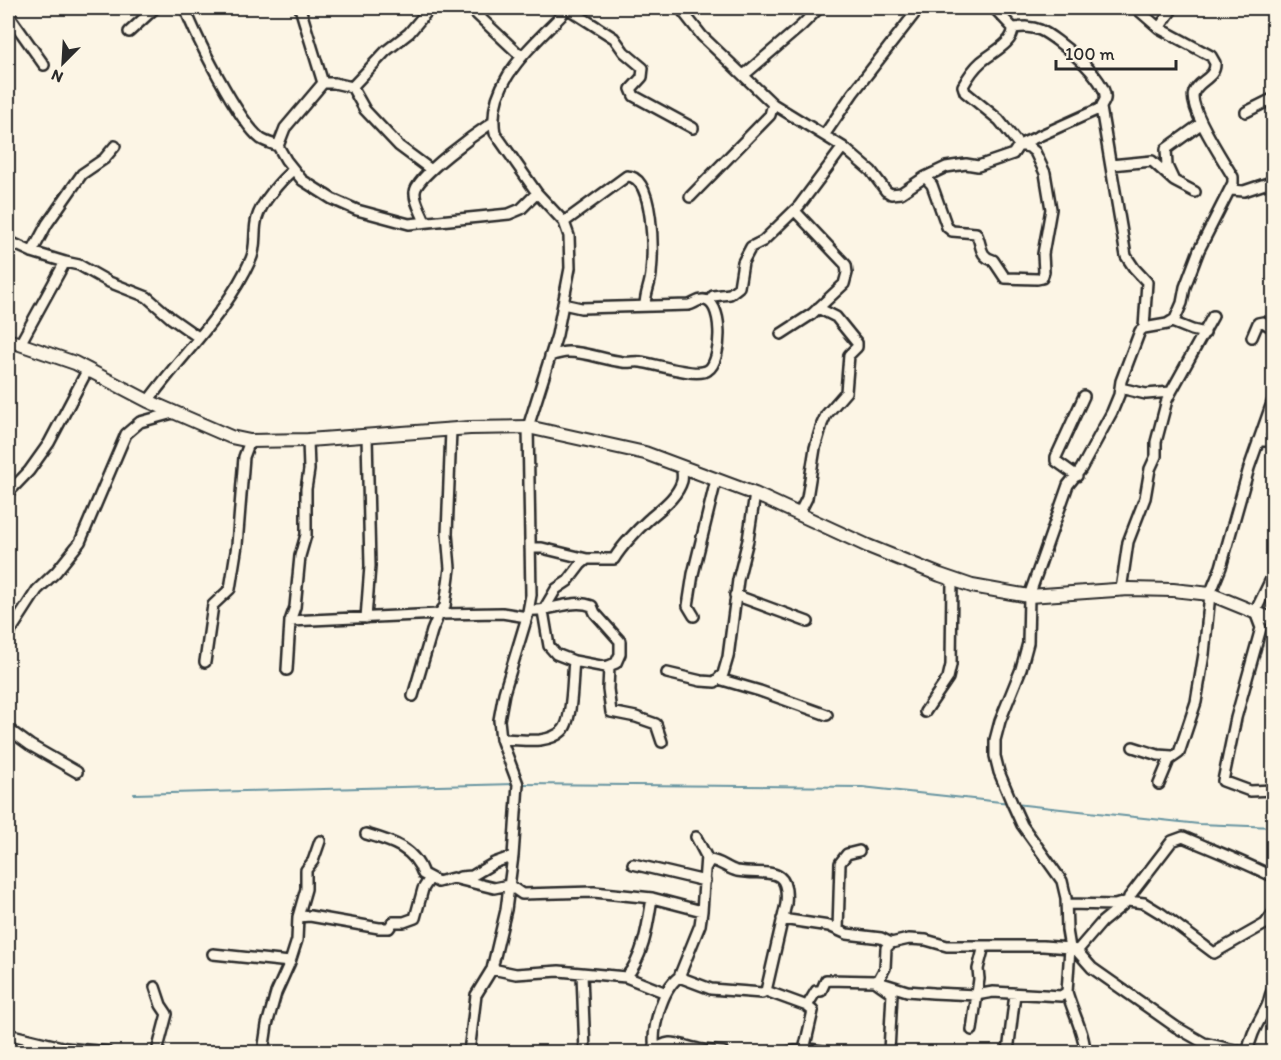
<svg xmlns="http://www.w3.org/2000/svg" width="1281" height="1060" font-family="Itim,sans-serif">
  <rect width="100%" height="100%" fill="#fcf5e5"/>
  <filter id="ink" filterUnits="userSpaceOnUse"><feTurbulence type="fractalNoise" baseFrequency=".0167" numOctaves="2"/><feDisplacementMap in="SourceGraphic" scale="12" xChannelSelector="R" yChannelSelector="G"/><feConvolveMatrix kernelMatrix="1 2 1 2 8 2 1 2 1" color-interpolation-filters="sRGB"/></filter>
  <g filter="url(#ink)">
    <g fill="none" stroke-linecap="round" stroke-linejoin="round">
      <path stroke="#6895a1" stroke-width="2" d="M 521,784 L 862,787 L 1010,803
        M 134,794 L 515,784
        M 1015,804 L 1199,824 L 1274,827"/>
      <g stroke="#2b2b2b" stroke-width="14">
        <path id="minor" d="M 185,8 C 196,37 238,121 261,139 C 266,142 273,144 278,146 L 286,160 L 302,180 L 332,199 L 357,210 L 409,224 L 509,214 L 521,209 L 537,193
          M 300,8 L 323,83
          M 470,8 L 522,57
          M 567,8 L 614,38 L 624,52 L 643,68 L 642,77 L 631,89 L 634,96 L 693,128
          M 680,8 L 702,36 L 773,104 L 843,147 L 871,171 L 886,191 L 891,194 L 901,193 L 925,177 L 946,167 L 966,164 L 978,166 L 1013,154 L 1019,145 L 999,120 L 965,92 L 963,86 C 968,77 973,69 981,62 C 991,53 1014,43 1013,28
          M 994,8 L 1013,28
          M 1136,8 L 1159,28 L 1211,56 L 1215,63 C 1216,78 1199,80 1194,92 C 1187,107 1224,161 1233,177 L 1233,183 L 1199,250 L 1185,287 L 1182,303 L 1175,319 L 1167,324 L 1144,328
          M 8,14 L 44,65
          M 1159,28 L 1173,8
          M 129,32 L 155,8
          M 1274,47 L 1274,50
          M 744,75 L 801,26 L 819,8
          M 352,87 L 365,110 L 399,146 L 430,169
          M 352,87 L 386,51 L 409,33 L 430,8
          M 1246,112 L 1274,98
          M 825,134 L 853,93 L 919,8
          M 278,146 L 285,128 L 323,83 L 334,83 L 352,87
          M 1111,165 L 1152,161 L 1174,181 L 1167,166 L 1166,149 L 1202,123
          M 925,177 L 932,185 L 947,227 L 952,231 L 976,233 C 982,244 979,257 993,260 L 1005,278 L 1037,279 L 1042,278 L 1044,272 L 1043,254 L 1051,209 L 1045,173 L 1035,152 L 1029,147 L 1019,145 L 1101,108 C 1101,106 1105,101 1105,99 C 1109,80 1056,37 1040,30 C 1031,26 1023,27 1013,28
          M 1174,181 L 1195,192
          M 1231,190 L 1244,191 L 1274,181
          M 690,197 L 770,115 L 773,104
          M 425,222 C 422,213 414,201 415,192 C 416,176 478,132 493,122
          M 564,222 L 627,176 C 655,176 653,254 651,274 C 650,286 645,293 645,306
          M 8,241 L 32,252 L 65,262
          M 32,252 L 47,224 L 82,174 L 104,159 L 115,146
          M 710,301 L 713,296 L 730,294 L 739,287 L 743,262 L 751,247 L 763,241 L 799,206 L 843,147
          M 1172,322 L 1192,330 L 1205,333
          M 781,334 L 812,314 L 844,284 L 847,273 L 846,265 L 795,211
          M 1252,337 L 1258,323 L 1263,322 L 1274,329
          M 20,344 L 65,262 L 79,265 L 109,282 L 147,297 L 171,318 L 198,337
          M 550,356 C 556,354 562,352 568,352 C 587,352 604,360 623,362 C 629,363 635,361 641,362 C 655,364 697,378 708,370 C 723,361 724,297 702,300 C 698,300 693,304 689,305 L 581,308 L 563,304
          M 1120,388 L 1146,394 L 1171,392 L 1167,400 L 1156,442 L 1156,456 L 1150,469 L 1145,498 L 1128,542 L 1121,590
          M 1171,392 L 1213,316
          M 148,401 C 182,354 227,313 251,259 C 257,246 253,231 257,218 C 261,203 281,180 293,170
          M 1258,441 L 1274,441
          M 1077,476 L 1056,461 L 1056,457 L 1084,396
          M 8,493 L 29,471 L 49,443 L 88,369
          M 799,514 L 807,498 L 815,448 L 822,424 L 826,415 L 846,392 L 849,355 L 857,347 L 857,343 L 836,317 L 818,308
          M 587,559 L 614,559 C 621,547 637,530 648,520 C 660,509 677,498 682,481 C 683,477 682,472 682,467
          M 1274,573 L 1255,612 L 1261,628 L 1236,718 L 1223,781 L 1250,791 L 1274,790
          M 735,595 L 808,622
          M 529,610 C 550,612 572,598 592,606 L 595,613 L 620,641 L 620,654 L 616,663 L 606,667 L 574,661 L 556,654 L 549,646 L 543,611 L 556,589 L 568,581 L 581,564 L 587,559 L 542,548 L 530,548
          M 694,616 L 688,606 L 693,574 L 716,480
          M 366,618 L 370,566 L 367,436
          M 290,621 L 439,614 L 502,613 L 527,617
          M 8,635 L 37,590 L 56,572 L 80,542 L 126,434 L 140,422 L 173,413
          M 205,662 L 213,605 L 230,589 L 237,545 L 244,457 L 250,441
          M 609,667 L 608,689 L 611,712 L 636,717 L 656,724 L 662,742
          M 287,670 L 290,621 L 295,607 L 300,556 L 306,535 L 306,489 L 309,470 L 308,440
          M 667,673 L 701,681 L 715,682 L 723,674 L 728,657 L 738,580 L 748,540 L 755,494
          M 719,679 L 760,691 L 827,715
          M 413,696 L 432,631 L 439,614 L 445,606 L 450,568 L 447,534 L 451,430
          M 925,712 L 948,678 L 951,665 L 952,580
          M 8,729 L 30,745 L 77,772
          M 501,739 C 514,739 527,741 540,740 C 547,739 557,736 562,731 C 573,722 572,676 574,661
          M 1133,747 L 1158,755 L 1172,756
          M 1159,784 L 1169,760 L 1179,753 L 1196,702 L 1204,654 L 1210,594 L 1221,567 L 1249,468 L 1274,397
          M 366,834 C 390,841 414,847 423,874 L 438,882 L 453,878 L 494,888 L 509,885 L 522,894 L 594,892 L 652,898 L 702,911
          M 633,864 L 705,881
          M 706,867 L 710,860 C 720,861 728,869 737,871 C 765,876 790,863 786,904 L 766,991
          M 460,877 L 472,876 L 494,863 L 513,856
          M 1128,901 L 1129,897 L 1172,841 L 1183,837 C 1213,850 1244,862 1274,877
          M 1067,904 L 1115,905 L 1128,901 L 1144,903 L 1162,914 L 1214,953 L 1265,924 L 1274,912
          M 298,917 L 310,916 L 379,928 L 389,928 L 393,922 L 404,922 L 415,918 L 423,889 L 430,878
          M 782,919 L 829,926 L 847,934 L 881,938 L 891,943
          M 838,930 L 840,863 L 847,854 L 859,851
          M 1077,951 L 1102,922 L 1124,904
          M 213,954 L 290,962
          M 492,969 L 516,974 L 559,971 L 626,977 C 644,957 648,923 652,898
          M 582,974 L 585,1052
          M 626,977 L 666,993
          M 679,977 L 711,989 L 762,993 L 766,991 L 807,1006 L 813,1011 L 804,1050
          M 155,987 L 161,1005 L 167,1014 L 157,1052
          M 1067,992 C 1072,1010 1085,1035 1085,1052
          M 807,1006 L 816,991 L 821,991 L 826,980 L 875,981 L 879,979 L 885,968 L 886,948 L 891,943 L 909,939 L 926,940 L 947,946 L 1043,946 L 1070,948 L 1077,951 L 1092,968 L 1176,1027 L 1204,1043 L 1244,1052
          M 972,1030 L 979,979 L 978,969 L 984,946
          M 8,1038 L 16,1036 L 66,1048 L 107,1052
          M 655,1050 C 651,1030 662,989 679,977 L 700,925 L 702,911 L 706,856 L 696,837
          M 263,1052 L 267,1025 L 276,993 L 290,962 L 297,940 L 298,917 L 306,889 L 306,870 L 313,861 L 320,841
          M 469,1052 L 476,995 L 492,969 L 506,910 L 513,856 L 518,784 L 501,739 L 499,720 L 504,693 L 527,617 L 531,595 L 528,427 L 557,335 L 570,268 L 569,236 L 564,222 L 537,193 L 495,133 C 486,84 530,48 561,16 L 565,8
          M 652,1052 C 671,1036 677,1045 698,1049 C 706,1051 715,1051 723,1052
          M 788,1052 L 809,1049 L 829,1052
          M 889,1052 L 892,993 L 875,981 L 907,991 L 933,993 L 976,995 L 993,992 L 1061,996 L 1067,992 L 1070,948 L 1067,930 L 1066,898 L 1062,881 L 1022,825 L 1012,803 L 999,772 L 995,756 L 995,740 L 1000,721 L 1021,669 L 1028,643 L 1029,596 L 1068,485 L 1081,469 L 1112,412 L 1119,395 L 1121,381 L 1140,331 L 1144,328 L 1147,282 L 1134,268 L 1126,256 L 1101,108
          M 1008,1052 L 1015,994
          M 1248,1052 C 1250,1035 1259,1022 1267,1006 C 1270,1000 1269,994 1274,988"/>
      </g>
      <g stroke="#2b2b2b" stroke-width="16">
        <path id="tertiary" d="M 8,340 L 75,363 L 148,401 L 231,437 L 250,441 L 308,440 L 470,428 L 528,427 L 645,453 L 755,494 L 868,546 L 940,575 L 972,586 L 1029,596 L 1129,589 L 1173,590 L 1210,594 L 1274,620"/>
      </g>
      <use href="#minor" stroke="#fcf5e5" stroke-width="9"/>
      <use href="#tertiary" stroke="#fcf5e5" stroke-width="12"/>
    </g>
  </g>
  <rect width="1281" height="1060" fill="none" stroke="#fcf5e5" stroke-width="30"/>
  <rect x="15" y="15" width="1251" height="1030" fill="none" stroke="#2b2b2b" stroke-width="2" filter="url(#ink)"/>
  <g transform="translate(63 63) rotate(204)" stroke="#fcf5e5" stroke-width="4.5" paint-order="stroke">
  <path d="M0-4.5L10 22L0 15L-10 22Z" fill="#2b2b2b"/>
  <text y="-9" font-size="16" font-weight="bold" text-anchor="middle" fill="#2b2b2b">N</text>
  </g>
  <path d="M1056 60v9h120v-9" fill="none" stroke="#2b2b2b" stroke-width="3"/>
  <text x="1065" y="60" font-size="18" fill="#2b2b2b" stroke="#fcf5e5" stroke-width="4.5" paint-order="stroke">100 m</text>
</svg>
